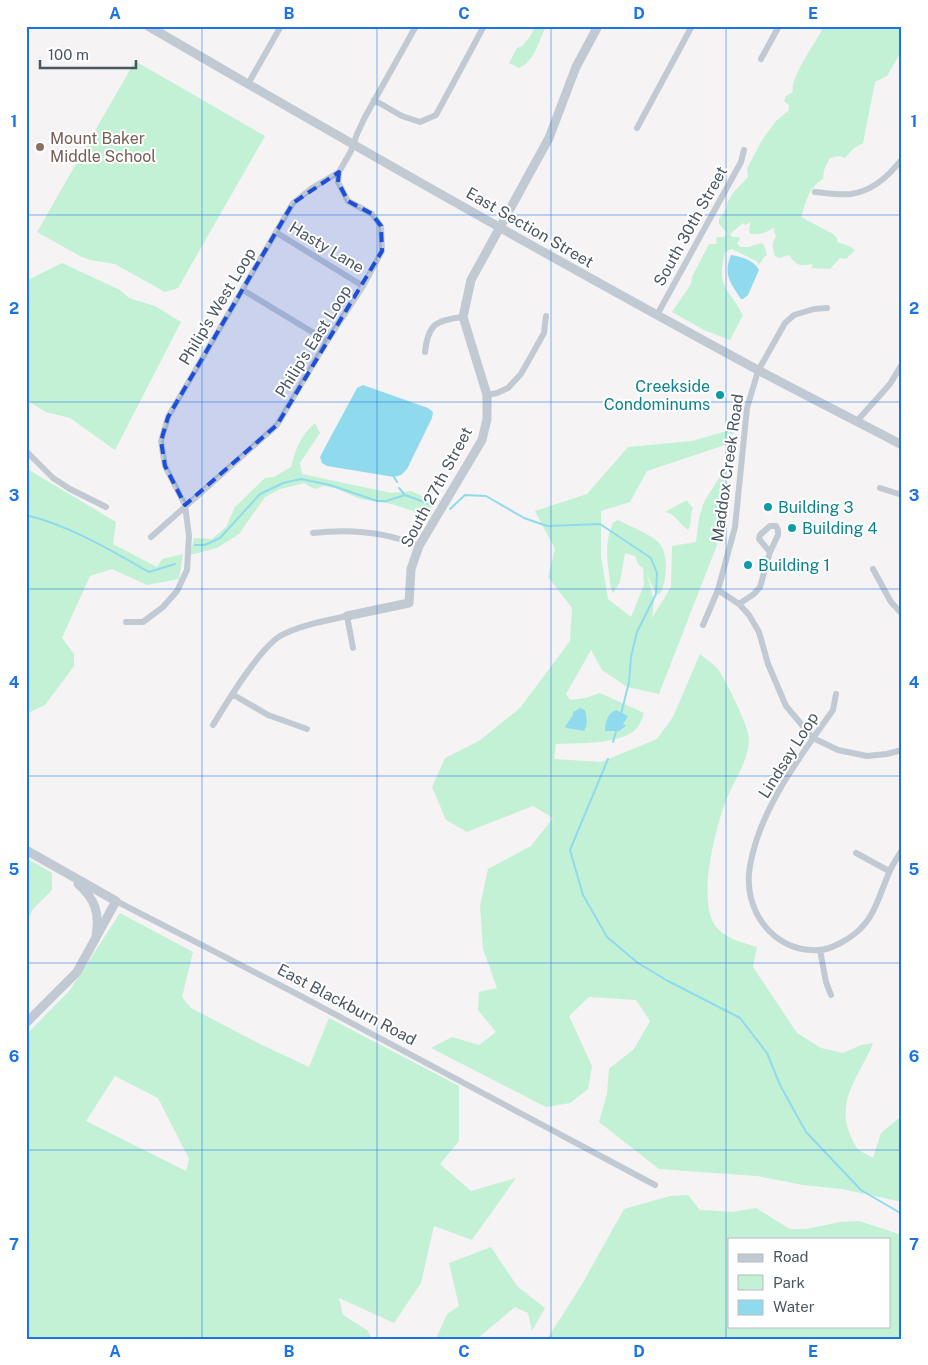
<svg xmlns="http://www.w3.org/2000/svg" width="928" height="1365" font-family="'Public Sans',sans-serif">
  <rect width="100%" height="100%" fill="#f5f3f3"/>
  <path fill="#c3f1d5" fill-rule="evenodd" d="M 536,26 L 546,26 C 539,40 535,61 519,68 L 509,63 L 517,48 L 522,46 L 529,38 Z
    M 824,26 L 902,26 L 902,50 L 887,76 L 875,82 L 863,143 L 853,149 L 845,158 L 838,156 L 830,158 L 824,170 L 823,179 C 808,188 806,202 801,217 L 833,234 L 837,238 L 837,242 L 851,247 L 855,250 L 846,259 L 840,258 L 830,269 L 811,268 L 813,265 L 811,264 C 798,267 796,264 789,255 L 779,258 L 775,256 C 773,250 771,243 776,237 L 773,228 C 766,233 759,235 750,234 L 749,229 L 751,222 L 745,225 L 743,223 L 730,234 L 732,237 L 738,237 L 740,239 L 737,243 L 740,247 L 748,247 L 761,243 L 764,245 L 767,255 L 764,257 L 759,265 L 756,261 L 732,249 L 725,252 C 716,289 728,286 743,315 L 730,340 L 704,330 L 672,312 L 691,284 L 692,277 L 709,244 L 716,244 L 717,237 L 725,237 L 726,232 L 719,224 L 719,219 L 727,208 L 727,203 L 733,193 L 748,177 L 747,169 L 762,140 L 776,121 L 789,110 L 789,105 L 784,101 L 786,96 L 793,92 C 789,78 817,41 824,26 Z
    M 135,61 L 265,136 L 178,288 L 165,292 L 115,264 L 90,260 L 80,256 L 37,232 Z
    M 62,263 L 120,290 L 129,298 L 155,306 L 181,322 L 115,450 L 70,418 L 46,412 L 26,400 L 26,281 Z
    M 315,423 L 320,433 L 300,463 L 302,474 L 391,493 L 411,491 L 435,502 L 423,521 L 420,520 L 413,511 L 392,504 L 360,499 L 335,488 L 323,486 L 316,489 L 308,486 L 305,483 L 280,489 L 265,497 L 239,534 L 217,548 L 190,555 L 194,538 L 212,539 L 226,527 L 235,507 L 265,478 L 274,477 L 291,467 C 295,450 301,435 315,423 Z
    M 737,428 L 725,445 L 647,471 L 630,502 L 601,511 L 601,556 L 608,599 L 631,617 L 644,585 L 643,568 L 638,564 L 635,556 L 625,553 L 620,582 L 613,593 L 611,589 C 608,565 603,545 613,523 L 618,520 C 631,527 646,532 657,541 C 670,552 667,581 660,594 L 656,594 L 647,575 L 654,601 L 652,618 L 671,587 L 672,546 L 696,542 L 699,518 L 704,502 L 726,467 L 717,545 L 659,694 L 627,687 L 602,670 L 591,650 L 566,694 L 570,700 L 586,698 L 600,693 L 644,713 C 642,718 640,725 637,728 C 622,745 577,743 556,744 L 554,759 L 601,762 L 657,739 L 673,717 L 700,654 C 706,659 713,664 718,669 C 725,679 749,727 749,738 C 749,760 735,779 727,798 C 716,825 694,908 719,930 C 729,940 744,943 757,947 L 753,967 L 797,1033 L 821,1048 L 843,1053 L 861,1045 L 873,1043 C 861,1074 834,1101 851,1137 C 853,1140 854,1145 857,1148 C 861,1152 868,1155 873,1158 L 881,1133 L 899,1118 L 902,1089 L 902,1202 L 842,1189 L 803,1185 L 757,1176 L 659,1169 L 599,1122 L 607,1094 L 609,1069 L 634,1049 L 650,1021 L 636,1000 L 589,997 L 569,1016 L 592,1066 L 588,1089 L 570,1103 L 546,1107 L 431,1048 L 452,1037 L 479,1045 L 496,1032 L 478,1010 L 479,992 L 497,988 L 483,949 L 480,906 L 488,869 L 531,846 L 553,818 L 533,806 L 467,832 L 446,820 L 432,787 L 445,758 L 479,741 L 520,708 L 570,641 L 572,608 L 548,577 L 555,549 L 535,511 L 587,494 L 628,447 L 692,441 Z
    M 29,470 L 116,522 L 113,544 L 157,567 L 162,559 L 183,554 L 179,579 L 147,585 L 112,569 L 90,576 L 62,638 L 74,654 L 74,666 L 45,705 L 26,714 L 26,472 Z
    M 685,501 L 687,501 L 693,508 C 689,516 693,523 688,530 C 679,524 676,514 665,512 Z
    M 26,858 L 52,873 L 52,890 L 33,909 L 26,923 Z
    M 120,913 L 193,952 L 182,997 L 191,1008 L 260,1044 L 309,1067 L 329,1018 L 459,1086 L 459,1141 L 440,1164 L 471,1191 L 516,1178 L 472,1240 L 434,1226 L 421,1283 L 394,1323 L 339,1298 L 343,1315 L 367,1330 L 372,1339 L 26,1339 L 26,1035 L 70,990 ZM 115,1076 L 158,1098 L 189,1159 L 186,1171 L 86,1121 Z
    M 688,1195 L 700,1210 L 732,1212 L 756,1208 L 790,1229 L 806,1229 L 840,1222 L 859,1221 L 902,1235 L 902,1339 L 547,1339 L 581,1286 L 624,1209 L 670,1196 ZM 729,1239 L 889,1239 L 889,1326 L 729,1326 Z
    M 491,1247 L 517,1286 L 545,1308 L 532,1331 L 528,1313 L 515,1307 L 479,1337 L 481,1339 L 436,1339 L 447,1314 L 459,1306 L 449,1263 Z"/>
  <path fill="#90daee" d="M 731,255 C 742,257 754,260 759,270 L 748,295 L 743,299 L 741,299 C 730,283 723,274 731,255 Z
    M 363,385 L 428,408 L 433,412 L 432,418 L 407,469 L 401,475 L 394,477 L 327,466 L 322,463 L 320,457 L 322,453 L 357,388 Z
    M 580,708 L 585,710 C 587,717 588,724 584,731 L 567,728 L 565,727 L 573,715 L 573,712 Z
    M 616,710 L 628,716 L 623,724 L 626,726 L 619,731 L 605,731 C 605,722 608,713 616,710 Z"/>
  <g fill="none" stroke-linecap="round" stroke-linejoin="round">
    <path stroke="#90daee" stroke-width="2" d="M 394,477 L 397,482
      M 399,488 L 405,495
      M 450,509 L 465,495 L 486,496 L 524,518 L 547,526 L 600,524 L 651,558 L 657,573 L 656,594 L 637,632 L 631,657 L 629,682 L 621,714
      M 26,515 C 71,526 110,550 149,572 L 175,564
      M 195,545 L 205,545 L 220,538 L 260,494 L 283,483 L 301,479 L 330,485 L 377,501 L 386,501 L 405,495 L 430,504
      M 613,742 L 617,728
      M 608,759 L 570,850 L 583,895 L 607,937 L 638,963 L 668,981 L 740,1018 L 767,1053 L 780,1085 L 806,1132 L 861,1190 L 902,1214"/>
    <path stroke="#c1cad2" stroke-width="6" d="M 761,59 L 779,26
      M 248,84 L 281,26
      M 374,100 L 402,116 L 420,122 L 436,115 L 484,26
      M 637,128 L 692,26
      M 815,192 C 826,193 840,195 851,194 C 873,191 889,176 902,159
      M 277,233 L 363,286
      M 243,290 L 327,341
      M 657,315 L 741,162 L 744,150
      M 425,352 C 428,324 436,320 463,317
      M 487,395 L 497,393 L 508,388 L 521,374 L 544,333 L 546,316
      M 857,421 L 890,384 L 902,364
      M 26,451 L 53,478 L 70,489 L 106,507
      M 880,488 L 902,495
      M 313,533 C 348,529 386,532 419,546
      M 151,537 L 277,425 L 327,341 L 363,286 L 382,251 L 381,226 L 372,214 L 348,201 L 338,182 L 339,172
      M 873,569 L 891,602 L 902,614
      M 718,590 L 739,604 L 749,615 L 759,632 L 768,664 L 786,706 L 813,738 L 838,750 L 867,756 L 887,754 L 902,750
      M 739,604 L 754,594 L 760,587 L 770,552 L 778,535 L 778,530 L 776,526 L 770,526 L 760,535 L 759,539 L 770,552
      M 126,622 L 143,622 L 163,607 L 177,591 L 187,570 L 189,536 L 185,505 L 165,466 L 161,441 L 168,417 L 293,203 L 312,188 L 339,172 L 351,151 L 357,134 L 365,117 L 416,26
      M 703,625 L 718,590 L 735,527 L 747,408 L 758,371 L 785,323 L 794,315 L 814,309 L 827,308
      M 232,694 L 268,715 L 307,729
      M 836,694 L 833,710 C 800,757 760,808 750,866 C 742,909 773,953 819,950 C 831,950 851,938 859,930 C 875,916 880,893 889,873 C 892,865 897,858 902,850
      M 213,725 C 227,702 259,649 280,636 C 300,625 325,621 347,616 L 353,648
      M 856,853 L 889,871
      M 116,901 L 295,993 L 655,1185
      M 820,950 L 826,982 L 831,995"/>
    <path stroke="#c1cad2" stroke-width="9" d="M 148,26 C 349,143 551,258 756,369 C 804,395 853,419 902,445
      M 347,616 L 409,603 L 411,569 L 419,546 L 482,440 L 487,419 L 487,395 L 463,317 L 471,280 L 549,138 L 576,67 L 598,26
      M 26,850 L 116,901 L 77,972 L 26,1023
      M 78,884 C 95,899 100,913 96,935"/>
  </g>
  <path fill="#1d4ed8" fill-opacity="0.2" stroke="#1d4ed8" stroke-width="4" stroke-dasharray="10 6" stroke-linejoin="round" d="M 339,172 L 338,182 L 348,201 L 372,214 L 381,226 L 382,251 L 277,425 L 185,505 L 165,466 L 161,441 L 168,417 L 293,203 Z"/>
  <path fill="none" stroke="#1a73e8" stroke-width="1" stroke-opacity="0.55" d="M 202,26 L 202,1339M 377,26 L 377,1339M 551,26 L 551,1339M 726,26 L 726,1339M 26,215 L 902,215M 26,402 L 902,402M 26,589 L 902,589M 26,776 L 902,776M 26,963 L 902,963M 26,1150 L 902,1150"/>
  <circle fill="#8d6e63" stroke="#fff" stroke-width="2" cx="40" cy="147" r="5"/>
  <g fill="#0f9aa8" stroke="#fff" stroke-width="2">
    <circle cx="720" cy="395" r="5"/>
    <circle cx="768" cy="507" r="5"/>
    <circle cx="792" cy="528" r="5"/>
    <circle cx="748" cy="565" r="5"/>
  </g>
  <g text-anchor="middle" stroke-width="4" stroke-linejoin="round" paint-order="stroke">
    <g font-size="16" fill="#785e54" stroke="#fff" text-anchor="start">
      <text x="50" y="144">Mount Baker<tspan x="50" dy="18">Middle School</tspan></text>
    </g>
    <g font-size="16" fill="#4a5661" stroke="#fff">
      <text transform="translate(690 226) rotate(-61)" y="6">South 30th Street</text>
      <text transform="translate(530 227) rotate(30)" y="6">East Section Street</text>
      <text transform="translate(327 247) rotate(31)" y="6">Hasty Lane</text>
      <text transform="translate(217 306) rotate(-59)" y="6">Philip's West Loop</text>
      <text transform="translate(313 341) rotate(-58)" y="6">Philip's East Loop</text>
      <text transform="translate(727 468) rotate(-82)" y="6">Maddox Creek Road</text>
      <text transform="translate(436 487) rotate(-62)" y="6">South 27th Street</text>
      <text transform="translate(788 755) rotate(-58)" y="6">Lindsay Loop</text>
      <text transform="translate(347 1004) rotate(28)" y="6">East Blackburn Road</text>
    </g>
    <g font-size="16" fill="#0d838f" stroke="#fff" text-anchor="start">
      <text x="710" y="392" text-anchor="end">Creekside<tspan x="710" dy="18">Condominums</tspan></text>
      <text x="778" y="513">Building 3</text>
      <text x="802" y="534">Building 4</text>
      <text x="758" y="571">Building 1</text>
    </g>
  </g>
  <rect width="928" height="1365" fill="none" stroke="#ffffff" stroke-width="55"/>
  <rect x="728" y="1238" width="162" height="90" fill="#ffffff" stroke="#b7bbc0"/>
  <rect x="738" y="1254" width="25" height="8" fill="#c1cad2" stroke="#b7bbc0"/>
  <text x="773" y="1262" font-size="15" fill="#4a5661">Road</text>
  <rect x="738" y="1275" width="25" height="15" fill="#c3f1d5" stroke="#b7bbc0"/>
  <text x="773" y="1288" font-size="15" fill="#4a5661">Park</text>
  <rect x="738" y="1300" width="25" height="15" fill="#90daee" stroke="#b7bbc0"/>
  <text x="773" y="1312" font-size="15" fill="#4a5661">Water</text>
  <path d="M40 60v8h96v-8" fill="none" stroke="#4a5661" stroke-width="2.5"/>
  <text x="48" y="60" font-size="15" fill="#4a5661" stroke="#ffffff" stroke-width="4" paint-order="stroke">100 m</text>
  <rect x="28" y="28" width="872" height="1310" fill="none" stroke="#1a73e8" stroke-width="2"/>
  <g font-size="16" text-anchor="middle" font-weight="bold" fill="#1a73e8">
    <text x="115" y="19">A</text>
    <text x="289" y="19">B</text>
    <text x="464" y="19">C</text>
    <text x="639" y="19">D</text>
    <text x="813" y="19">E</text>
    <text x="14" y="127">1</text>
    <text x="914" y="127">1</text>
    <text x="14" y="314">2</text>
    <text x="914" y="314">2</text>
    <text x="14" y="501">3</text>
    <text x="914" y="501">3</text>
    <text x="14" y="688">4</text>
    <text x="914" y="688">4</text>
    <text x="14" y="875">5</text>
    <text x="914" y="875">5</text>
    <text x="14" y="1062">6</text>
    <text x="914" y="1062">6</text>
    <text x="14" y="1250">7</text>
    <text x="914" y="1250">7</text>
    <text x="115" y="1357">A</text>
    <text x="289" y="1357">B</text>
    <text x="464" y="1357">C</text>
    <text x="639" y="1357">D</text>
    <text x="813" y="1357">E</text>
  </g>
</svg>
